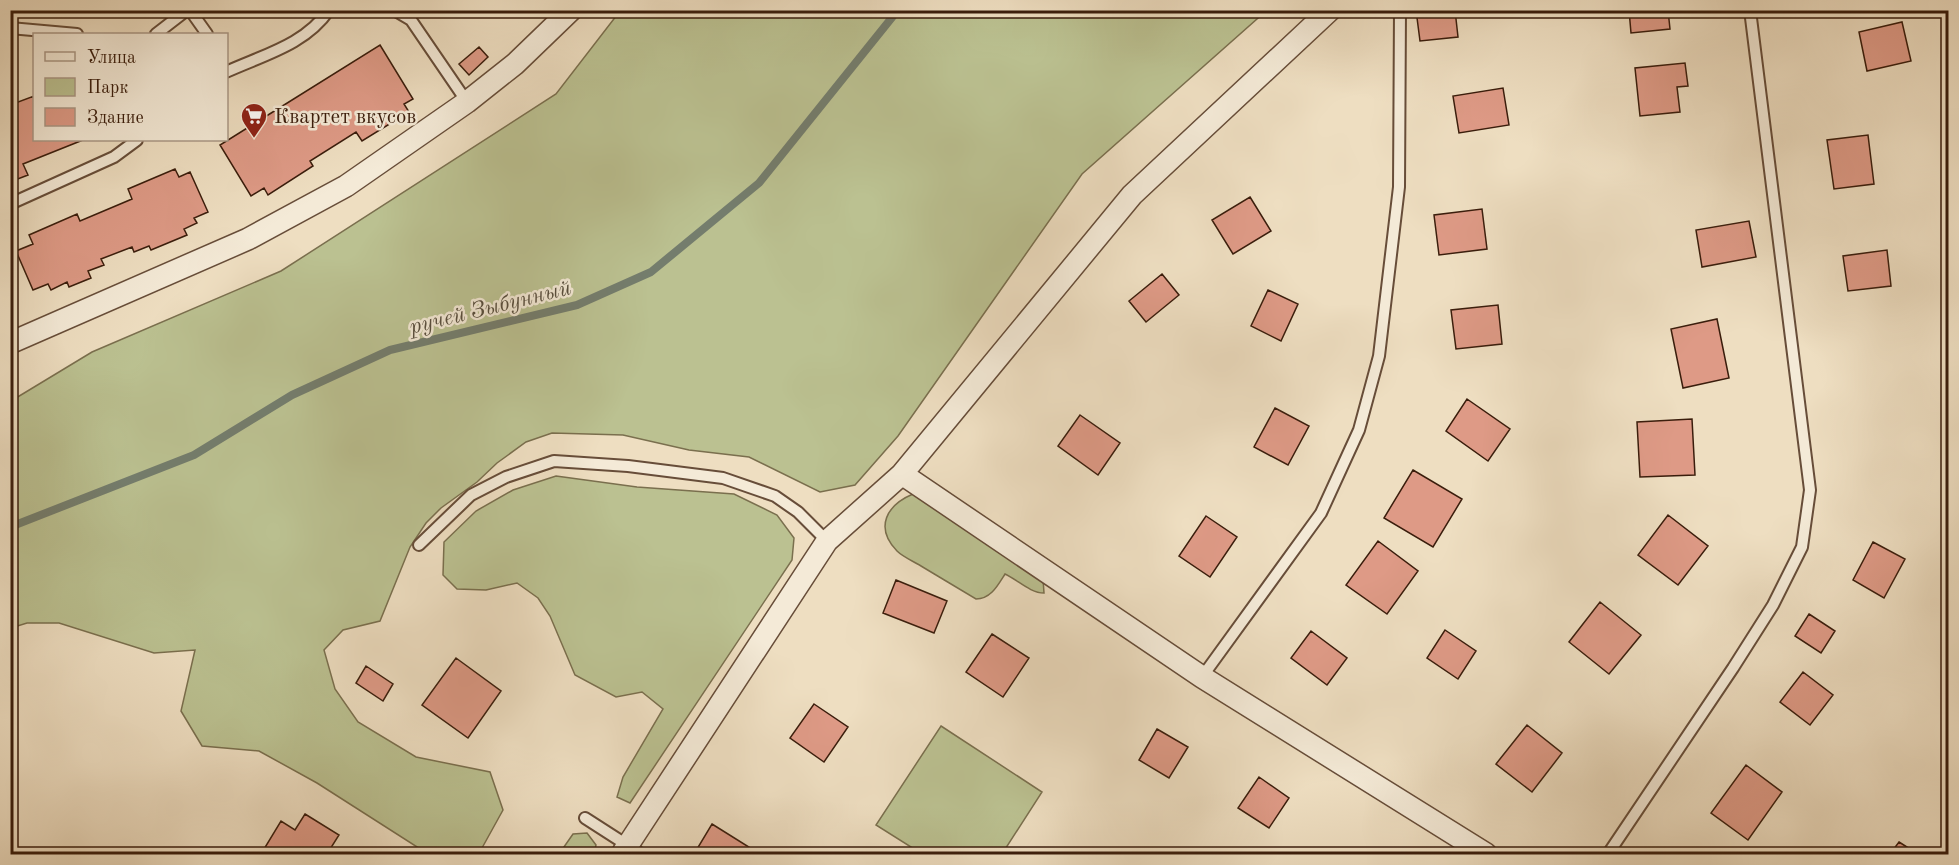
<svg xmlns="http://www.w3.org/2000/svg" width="1959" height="865" font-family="'Old Standard TT',serif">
  <rect width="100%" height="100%" fill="#eedec1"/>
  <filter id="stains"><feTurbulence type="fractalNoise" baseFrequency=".00333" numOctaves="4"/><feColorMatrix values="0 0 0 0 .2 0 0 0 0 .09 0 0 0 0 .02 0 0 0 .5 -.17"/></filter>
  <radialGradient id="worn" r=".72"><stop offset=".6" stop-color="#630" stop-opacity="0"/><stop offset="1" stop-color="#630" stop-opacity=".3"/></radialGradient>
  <path fill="#bbc191" stroke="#7a6f4e" stroke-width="1.5" d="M 620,11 L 1266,11 L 1082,174 L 898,436 L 855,485 L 820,492 L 749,457 L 689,450 L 623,435 L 552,433 L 526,442 L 497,463 L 477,482 L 441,508 L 426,523 L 410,547 L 380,621 L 343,630 L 324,650 L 335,689 L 358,722 L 416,757 L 490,772 L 503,810 L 482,848 L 466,854 L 428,854 L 317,783 L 259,751 L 202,746 L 181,711 L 195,650 L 154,653 L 59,623 L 27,623 L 11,628 L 11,401 L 92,352 L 281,271 L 556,94 Z
    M 556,476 L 637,487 L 734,494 L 777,515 L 794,538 L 792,560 L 630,803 L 617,797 L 623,777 L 663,709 L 642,692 L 616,697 L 575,675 L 550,616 L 538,598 L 517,583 L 486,590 L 457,589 L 443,575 L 444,542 L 476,511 L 513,490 Z
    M 913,494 L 1043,579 L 1044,593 C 1030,593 1018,580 1005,574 C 998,585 991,599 976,599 C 958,588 939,577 921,566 C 913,561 903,557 897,551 C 874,527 887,505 913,494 Z
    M 941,726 L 1042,792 L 1002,854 L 922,854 L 876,825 Z
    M 587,833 L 596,845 L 594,854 L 559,854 L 573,834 Z"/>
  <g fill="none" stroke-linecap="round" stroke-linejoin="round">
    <path stroke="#747d6d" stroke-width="8" d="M 10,527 L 194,455 L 292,395 L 390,350 L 577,305 L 651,272 L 759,183 L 898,10"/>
  </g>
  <path fill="#de9a86" stroke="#3a1d0c" stroke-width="1.5" d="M 1416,10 L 1455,10 L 1458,37 L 1420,41 Z
    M 1629,10 L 1668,10 L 1670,29 L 1631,33 Z
    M 1902,22 L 1911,61 L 1867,71 L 1859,32 Z
    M 380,45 L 413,99 L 404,104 L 409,112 L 362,141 L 356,132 L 310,161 L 313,166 L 268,195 L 264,188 L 251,196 L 220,145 Z
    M 479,47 L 488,57 L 469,75 L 459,64 Z
    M 1685,63 L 1688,86 L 1677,87 L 1680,112 L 1640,116 L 1635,68 Z
    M 1503,88 L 1509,125 L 1459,133 L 1453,96 Z
    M 34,96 L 34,140 L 83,140 L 23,164 L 28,175 L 10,182 L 10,105 Z
    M 1868,135 L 1874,184 L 1834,189 L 1827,140 Z
    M 175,169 L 179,177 L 190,172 L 208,212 L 194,218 L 197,223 L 184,229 L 187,235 L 151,250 L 149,246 L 134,252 L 132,247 L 101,259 L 104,265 L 88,271 L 91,278 L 69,287 L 67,282 L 51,290 L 48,284 L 33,290 L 16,251 L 33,244 L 29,235 L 77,214 L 80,221 L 132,199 L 128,189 Z
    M 1250,197 L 1271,231 L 1233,254 L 1212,220 Z
    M 1482,209 L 1487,249 L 1439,255 L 1434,215 Z
    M 1749,221 L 1756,257 L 1702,267 L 1696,230 Z
    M 1887,250 L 1891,286 L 1848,291 L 1843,256 Z
    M 1162,274 L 1179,295 L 1146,322 L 1129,301 Z
    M 1268,290 L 1298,304 L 1281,341 L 1251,326 Z
    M 1498,305 L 1502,344 L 1456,349 L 1451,310 Z
    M 1717,319 L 1729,378 L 1683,388 L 1671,329 Z
    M 1467,399 L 1510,429 L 1488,461 L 1446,431 Z
    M 1275,408 L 1309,426 L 1288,465 L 1254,447 Z
    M 1080,415 L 1120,443 L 1098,475 L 1058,446 Z
    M 1692,419 L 1695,475 L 1640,477 L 1637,422 Z
    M 1413,470 L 1462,499 L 1433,547 L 1384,518 Z
    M 1668,515 L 1708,546 L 1678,585 L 1638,555 Z
    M 1206,516 L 1237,537 L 1210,577 L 1179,556 Z
    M 1378,541 L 1418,571 L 1387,614 L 1346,585 Z
    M 1873,542 L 1905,559 L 1884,598 L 1853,580 Z
    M 896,580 L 947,601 L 934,633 L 883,613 Z
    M 1600,602 L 1641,635 L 1609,674 L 1569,642 Z
    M 1809,614 L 1835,631 L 1821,653 L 1795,636 Z
    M 1445,630 L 1476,651 L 1458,679 L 1427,658 Z
    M 1311,631 L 1347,658 L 1327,685 L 1291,658 Z
    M 992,634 L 1029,658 L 1003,697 L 966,672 Z
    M 456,658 L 501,691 L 468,738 L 422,705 Z
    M 366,666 L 393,684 L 383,701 L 356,683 Z
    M 1803,672 L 1833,695 L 1810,725 L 1780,702 Z
    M 814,704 L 848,727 L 824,762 L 790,738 Z
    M 1527,725 L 1562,753 L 1532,792 L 1496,764 Z
    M 1157,729 L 1188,747 L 1169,778 L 1139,760 Z
    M 1746,765 L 1782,792 L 1748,840 L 1711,813 Z
    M 1259,777 L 1289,798 L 1269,828 L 1238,808 Z
    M 305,814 L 339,835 L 327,854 L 261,854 L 281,821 L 295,830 Z
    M 712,824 L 760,854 L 694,854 Z
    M 1899,842 L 1918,854 L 1890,854 Z"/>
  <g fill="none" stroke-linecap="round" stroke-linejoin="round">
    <g stroke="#674d39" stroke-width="14">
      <path id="lane" d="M 190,10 L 207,34
        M 394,10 L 411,20 L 467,102
        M 10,28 L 77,34
        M 156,34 L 187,10
        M 226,72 C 263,55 305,45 329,10
        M 10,204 L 114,157 L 137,140
        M 419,545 L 471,495 L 506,477 L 554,461 L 628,466 L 723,478 L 775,496 L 798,512 L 827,541
        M 1202,677 L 1321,513 L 1359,430 L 1379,356 L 1399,187 L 1400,10
        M 585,818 L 641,854
        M 1608,854 L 1733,668 L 1773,605 L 1802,547 L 1810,490 L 1750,10"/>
    </g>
    <g stroke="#674d39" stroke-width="24">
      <path id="street" d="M 10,343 L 248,239 L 346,186 L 467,102 L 515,64 L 571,10
        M 902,474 L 1132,195 L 1330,10
        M 622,854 L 827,541 L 902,474 L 1202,677 L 1486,854"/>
    </g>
    <use href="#lane" stroke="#f4ead7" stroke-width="10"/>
    <use href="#street" stroke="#f4ead7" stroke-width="21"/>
  </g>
  <defs>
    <g id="supermarket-pin" transform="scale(1.35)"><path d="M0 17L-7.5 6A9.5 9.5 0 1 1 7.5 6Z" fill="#8f2418" stroke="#f4ead7"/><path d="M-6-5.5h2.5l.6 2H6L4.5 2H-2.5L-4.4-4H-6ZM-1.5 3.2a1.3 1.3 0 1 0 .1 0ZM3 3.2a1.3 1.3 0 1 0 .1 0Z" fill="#fff"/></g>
  </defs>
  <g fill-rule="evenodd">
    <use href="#supermarket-pin" x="254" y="116"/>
  </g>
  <g text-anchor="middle" stroke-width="5" stroke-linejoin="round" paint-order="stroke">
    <g font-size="21" fill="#3a1d0c" stroke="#f4ead7" text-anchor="start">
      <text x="274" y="123">Квартет вкусов</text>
    </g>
    <g font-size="22" font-style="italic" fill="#574d3d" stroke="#f4ead7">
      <text transform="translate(490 306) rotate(-14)" y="8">ручей Зыбунный</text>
    </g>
  </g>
  <rect width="1959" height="865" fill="none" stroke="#eedec1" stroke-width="36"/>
  <rect x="12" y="12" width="1935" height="841" fill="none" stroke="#3a1d0c" stroke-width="3"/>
  <rect x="18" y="18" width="1923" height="829" fill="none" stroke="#3a1d0c" stroke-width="1.5"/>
  <rect x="33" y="33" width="195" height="108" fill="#f4ead7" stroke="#aa9886" stroke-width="1.5"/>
  <rect x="45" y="52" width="30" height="9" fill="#f4ead7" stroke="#aa9886" stroke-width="1.5"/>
  <text x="87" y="63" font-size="18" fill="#3a1d0c">Улица</text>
  <rect x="45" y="78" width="30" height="18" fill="#bbc191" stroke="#aa9886" stroke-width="1.5"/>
  <text x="87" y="93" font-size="18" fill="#3a1d0c">Парк</text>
  <rect x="45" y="108" width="30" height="18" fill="#de9a86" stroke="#aa9886" stroke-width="1.5"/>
  <text x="87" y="123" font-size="18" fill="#3a1d0c">Здание</text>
  <rect width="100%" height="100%" filter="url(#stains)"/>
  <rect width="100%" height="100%" fill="url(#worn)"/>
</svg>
